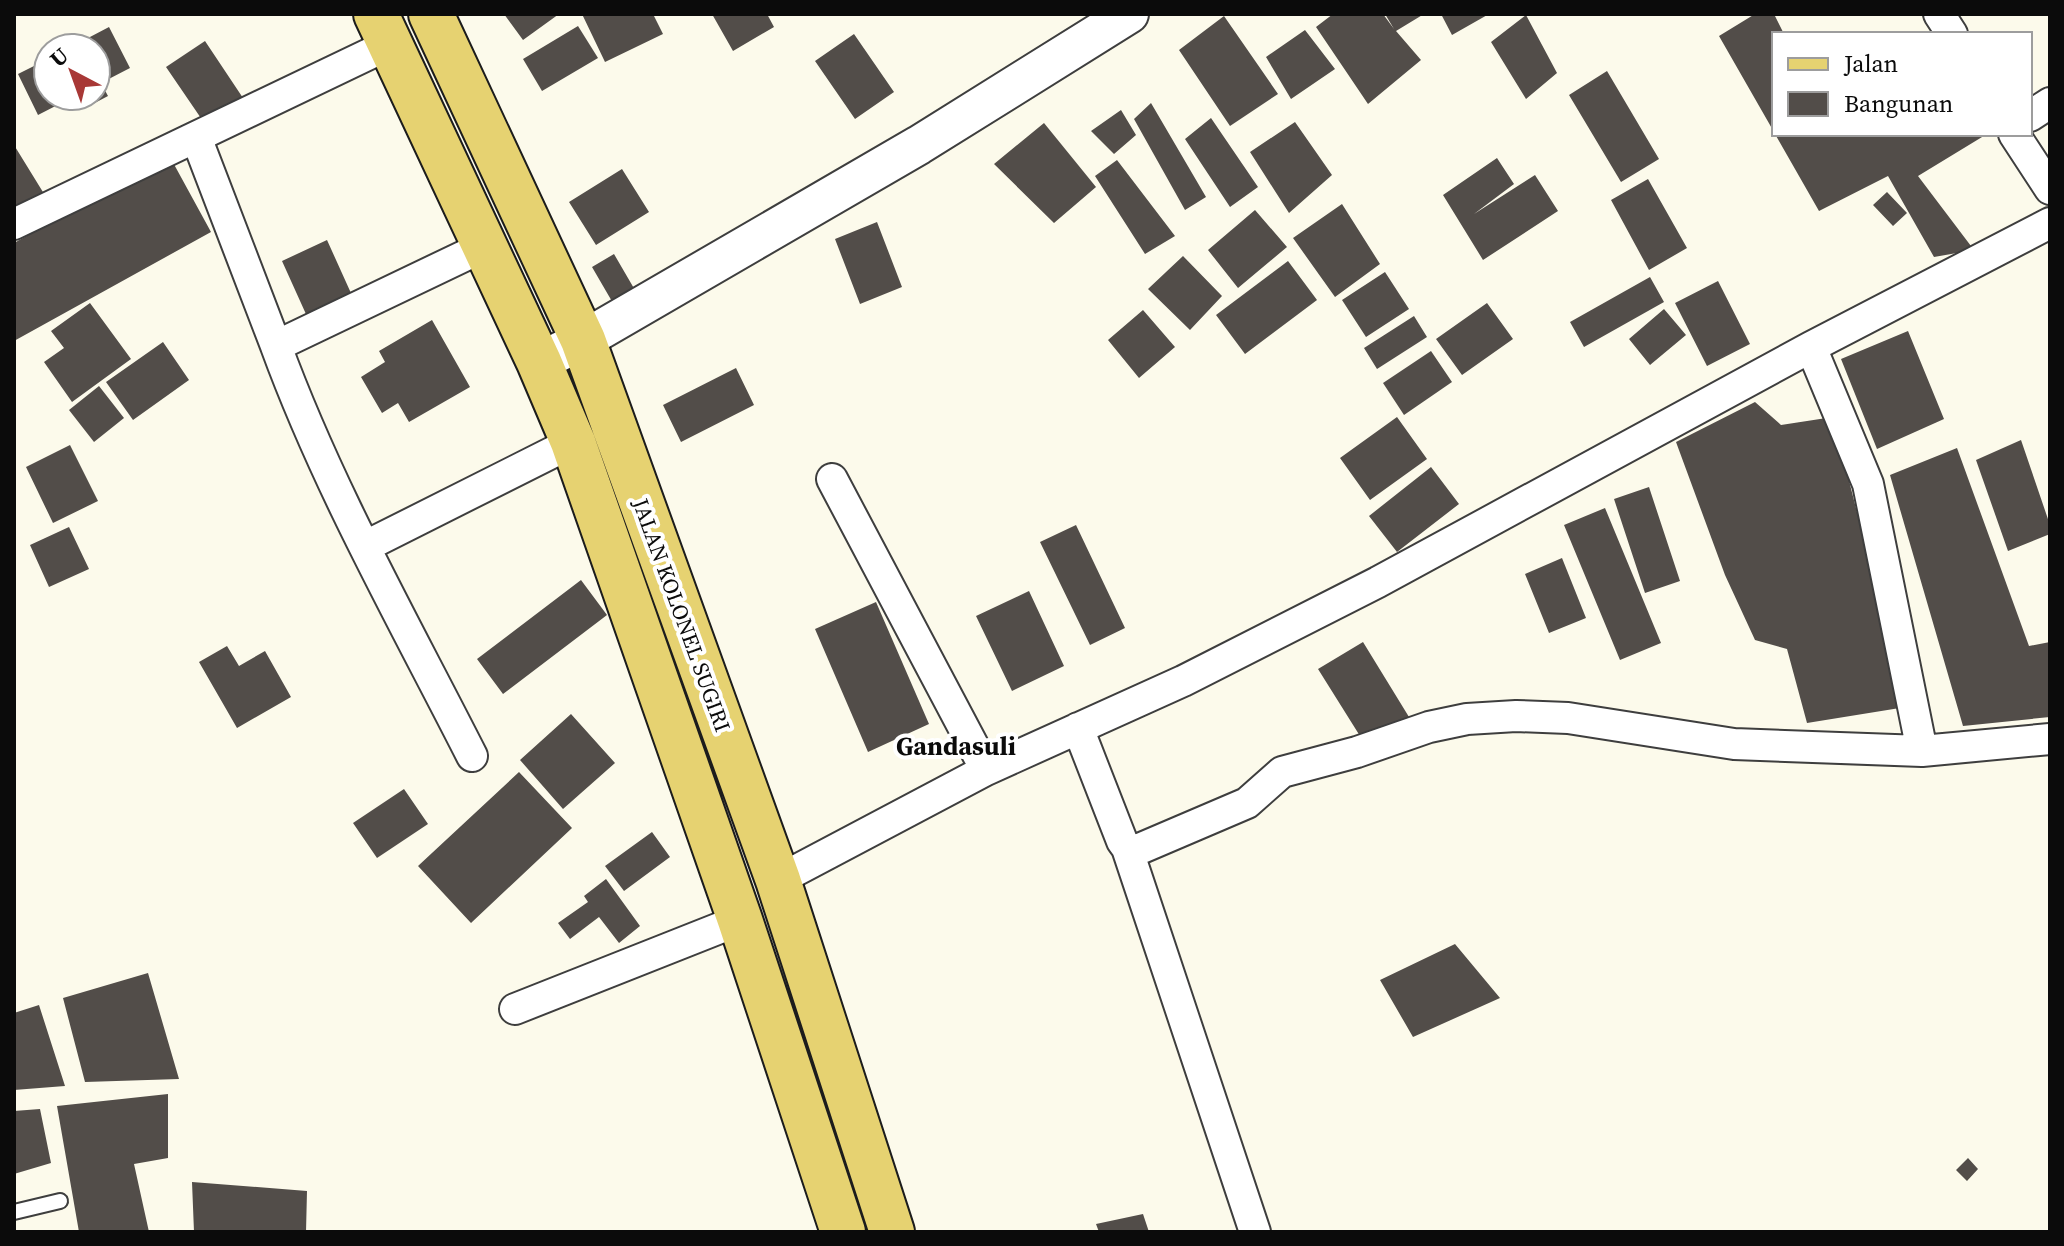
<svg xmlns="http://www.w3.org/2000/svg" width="2064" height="1246" font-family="'Source Serif 4',serif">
  <rect width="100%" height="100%" fill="#fcfaeb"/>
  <path fill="#524d49" d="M 504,14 L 559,14 L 523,40 Z
    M 582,14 L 653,14 L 663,34 L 605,62 Z
    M 712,14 L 767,14 L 774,27 L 733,51 Z
    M 1333,14 L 1383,14 L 1394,29 L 1385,14 L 1424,14 L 1396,31 L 1421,60 L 1368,104 L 1316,27 Z
    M 1441,14 L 1489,14 L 1452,35 Z
    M 1755,14 L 1774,14 L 1784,34 L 1774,34 L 1774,132 L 1719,36 Z
    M 1526,15 L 1557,73 L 1526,99 L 1491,42 Z
    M 1224,16 L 1278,94 L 1230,126 L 1179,50 Z
    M 578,26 L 598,58 L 542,91 L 523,59 Z
    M 109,27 L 130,68 L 101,83 L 108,96 L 89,106 L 84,96 L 96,96 L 96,48 L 69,48 Z
    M 1305,30 L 1335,69 L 1291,99 L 1266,57 Z
    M 854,34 L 894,92 L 855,119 L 815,61 Z
    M 205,41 L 245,101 L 207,127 L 166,67 Z
    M 48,59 L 48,96 L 75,96 L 38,115 L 18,74 Z
    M 1607,71 L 1659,159 L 1621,182 L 1569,95 Z
    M 1151,103 L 1206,197 L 1185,210 L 1134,119 Z
    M 1121,110 L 1136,135 L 1114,154 L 1091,131 Z
    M 1211,118 L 1258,187 L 1230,207 L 1185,139 Z
    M 1295,122 L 1332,175 L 1289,213 L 1250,152 Z
    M 1044,123 L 1096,187 L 1054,223 L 994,164 Z
    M 1775,134 L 1987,134 L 1918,176 L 1974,250 L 1934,257 L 1888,176 L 1819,211 Z
    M 14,145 L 46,197 L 14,210 Z
    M 170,157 L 211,232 L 14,341 L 14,243 Z
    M 1497,158 L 1514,184 L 1474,214 L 1535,175 L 1558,211 L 1483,260 L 1443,195 Z
    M 1117,160 L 1175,236 L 1145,254 L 1095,176 Z
    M 622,169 L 649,212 L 596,245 L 569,202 Z
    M 1648,179 L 1687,248 L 1649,270 L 1611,200 Z
    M 1887,192 L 1907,213 L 1893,226 L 1873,205 Z
    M 1342,204 L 1380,264 L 1335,297 L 1293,238 Z
    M 1255,210 L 1287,247 L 1238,288 L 1208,250 Z
    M 877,222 L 902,287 L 860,304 L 835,239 Z
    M 327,240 L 355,302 L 310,323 L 282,261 Z
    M 614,254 L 639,297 L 617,310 L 592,267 Z
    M 1183,256 L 1222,296 L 1190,330 L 1148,289 Z
    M 1288,261 L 1317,300 L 1245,354 L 1216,315 Z
    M 1385,272 L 1409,309 L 1366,337 L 1342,300 Z
    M 1650,277 L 1664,302 L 1584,347 L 1570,322 Z
    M 1718,281 L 1750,344 L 1707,366 L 1675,303 Z
    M 90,303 L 131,359 L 72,402 L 44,362 L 64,348 L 51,331 Z
    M 1487,303 L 1513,339 L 1462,375 L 1436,339 Z
    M 1664,309 L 1686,335 L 1650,365 L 1629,339 Z
    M 1143,310 L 1175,347 L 1139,378 L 1108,340 Z
    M 1414,316 L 1427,337 L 1377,369 L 1364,348 Z
    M 432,320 L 470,387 L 409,422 L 398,403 L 382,413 L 361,377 L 385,362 L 379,351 Z
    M 1908,331 L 1944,419 L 1877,449 L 1841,359 Z
    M 163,342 L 189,380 L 133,420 L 106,382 Z
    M 1431,351 L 1452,382 L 1404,415 L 1383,383 Z
    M 736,368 L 754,405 L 681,442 L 663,405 Z
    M 99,386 L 124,418 L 94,442 L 69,410 Z
    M 1755,402 L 1781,425 L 1833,417 L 1906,707 L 1807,723 L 1787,649 L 1755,640 L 1725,575 L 1676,442 Z
    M 1397,417 L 1427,459 L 1370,500 L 1340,458 Z
    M 2021,440 L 2050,525 L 2050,534 L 2008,551 L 1976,460 Z
    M 70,445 L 98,501 L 53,523 L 26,467 Z
    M 1957,448 L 2029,646 L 2050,642 L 2050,717 L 1963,726 L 1890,475 Z
    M 1431,467 L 1459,504 L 1397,552 L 1369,516 Z
    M 1649,487 L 1680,581 L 1645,593 L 1614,499 Z
    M 1605,508 L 1661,643 L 1620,660 L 1564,525 Z
    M 1076,525 L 1125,628 L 1090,645 L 1040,542 Z
    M 69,527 L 89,569 L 49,587 L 30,545 Z
    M 1562,558 L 1586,618 L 1549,633 L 1525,574 Z
    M 581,580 L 607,615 L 503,694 L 477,659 Z
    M 1029,591 L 1064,666 L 1012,691 L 976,616 Z
    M 876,602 L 929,724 L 868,752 L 815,629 Z
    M 1363,642 L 1409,717 L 1365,744 L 1318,669 Z
    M 227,646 L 239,666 L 265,651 L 291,697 L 237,728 L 199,662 Z
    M 571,714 L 615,763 L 563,809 L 520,760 Z
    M 519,772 L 572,828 L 471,923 L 418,866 Z
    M 404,789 L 428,824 L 377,858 L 353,823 Z
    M 652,832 L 670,857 L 624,891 L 605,866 Z
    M 606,879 L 640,926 L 619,943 L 599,917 L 570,939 L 558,923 L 588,902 L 584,896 Z
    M 1455,944 L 1500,998 L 1413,1037 L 1380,980 Z
    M 148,973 L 179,1079 L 85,1082 L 63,998 Z
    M 39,1005 L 65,1086 L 14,1090 L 14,1013 Z
    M 168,1094 L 168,1158 L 134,1164 L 149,1232 L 79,1232 L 57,1106 Z
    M 40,1109 L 51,1163 L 14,1174 L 14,1111 Z
    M 1968,1158 L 1978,1169 L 1967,1181 L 1956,1170 Z
    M 192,1182 L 307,1191 L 306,1232 L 194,1232 Z
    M 1143,1214 L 1149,1232 L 1099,1232 L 1096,1224 Z"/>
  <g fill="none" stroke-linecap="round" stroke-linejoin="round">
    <g stroke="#3e3e3e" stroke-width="18">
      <path id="service" d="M 14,1212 L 60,1201"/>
    </g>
    <g stroke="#3e3e3e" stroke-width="34">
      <path id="minor" d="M 1939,14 L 1952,34
        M 2030,116 L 2050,103
        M 2014,134 L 2050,189
        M 196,137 L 276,346
        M 14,224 L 390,44
        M 1811,347 L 1868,484 L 1922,751
        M 832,479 L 986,770
        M 366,546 L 573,442
        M 1078,728 L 1122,841 L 1127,848 L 1137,850 L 1247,803 L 1282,772 L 1357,752 L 1429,727 L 1467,719 L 1516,716 L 1568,718 L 1734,744 L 1922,751 L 2050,739
        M 472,756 C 404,622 328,488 276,346 L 485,246
        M 1127,848 L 1255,1232
        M 778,880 L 986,770 L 1183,681 L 1378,582 L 1811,347 L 2050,223
        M 515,1009 L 740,920"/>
    </g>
    <g stroke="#3e3e3e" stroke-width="42">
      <path id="tertiary" d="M 539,362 L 583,340 L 919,145 L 1129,14"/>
    </g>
    <g stroke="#1c1c1c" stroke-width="48">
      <path id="primary" d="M 376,14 L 539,362 L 573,442 L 740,920 L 843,1232
        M 431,14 L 583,340 L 778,880 L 892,1232"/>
    </g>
    <use href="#service" stroke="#fff" stroke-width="14"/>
    <use href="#minor" stroke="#fff" stroke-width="30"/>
    <use href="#tertiary" stroke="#fff" stroke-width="38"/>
    <use href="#primary" stroke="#e6d271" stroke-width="44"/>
  </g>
  <g text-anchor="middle" stroke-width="8" stroke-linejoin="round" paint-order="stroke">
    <g font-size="22" fill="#0b0b0b" stroke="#fff">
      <text transform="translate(682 615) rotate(70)" y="8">JALAN KOLONEL SUGIRI</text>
    </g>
    <g font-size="26" font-weight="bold" fill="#0b0b0b" stroke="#fff">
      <text x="956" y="755">Gandasuli</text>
    </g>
  </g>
  <rect width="2064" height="1246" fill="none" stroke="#0b0b0b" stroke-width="32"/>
  <rect x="1772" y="32" width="260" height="104" fill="#ffffff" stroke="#9d9d9d" stroke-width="2"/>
  <rect x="1788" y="58" width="40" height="12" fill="#e6d271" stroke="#9d9d9d" stroke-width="2"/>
  <text x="1844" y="72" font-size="24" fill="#0b0b0b">Jalan</text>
  <rect x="1788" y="92" width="40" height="24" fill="#524d49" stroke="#9d9d9d" stroke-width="2"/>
  <text x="1844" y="112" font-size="24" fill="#0b0b0b">Bangunan</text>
  <g transform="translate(72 72) rotate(319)"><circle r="38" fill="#ffffff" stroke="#9d9d9d" stroke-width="2"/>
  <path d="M0-6L14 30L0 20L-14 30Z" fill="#a83836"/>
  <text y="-12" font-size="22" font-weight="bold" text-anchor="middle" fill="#0b0b0b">U</text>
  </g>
</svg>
